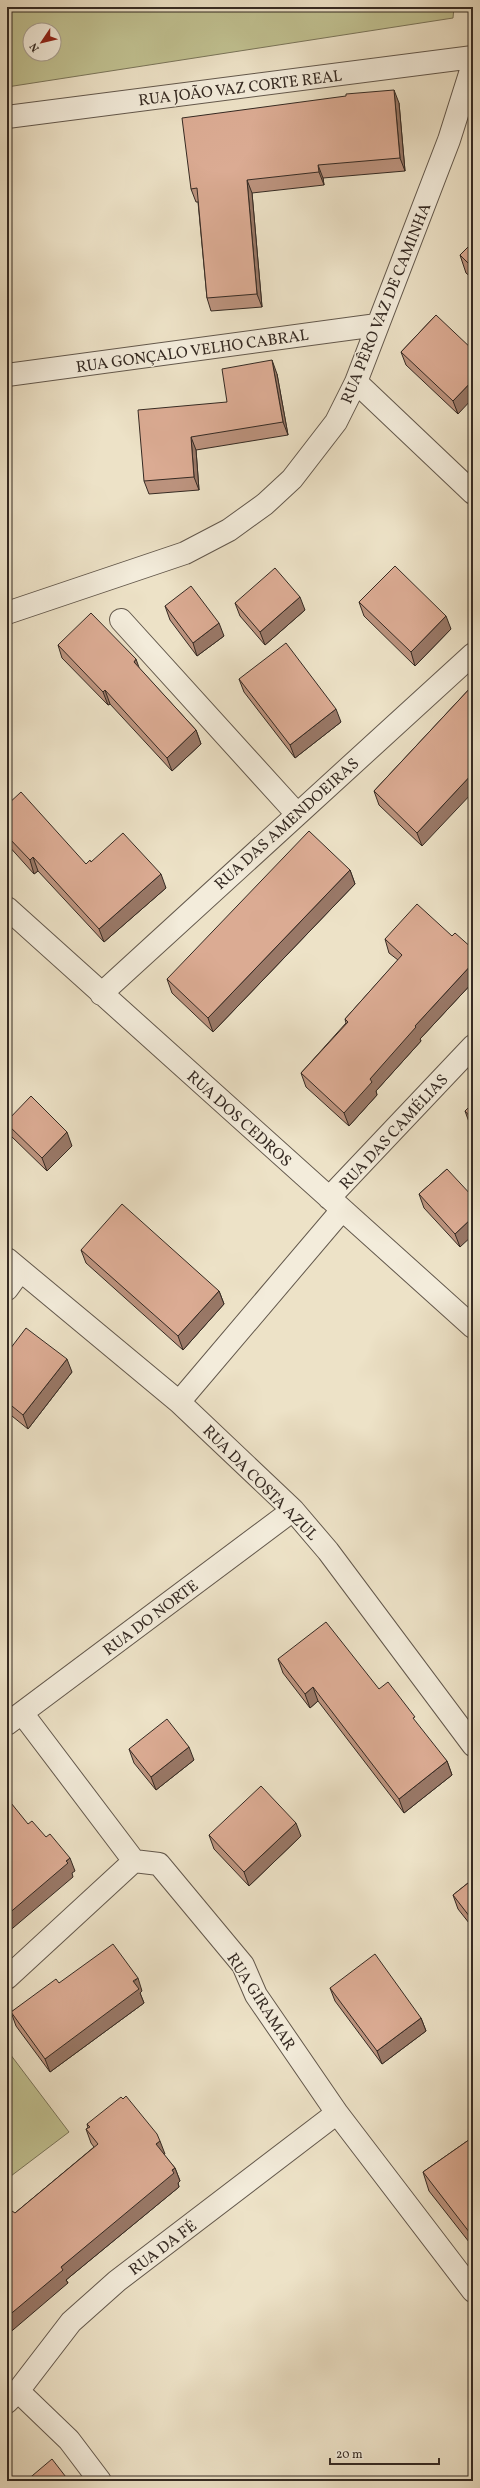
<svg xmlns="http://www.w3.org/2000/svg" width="480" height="2488" font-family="Vollkorn,serif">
  <rect width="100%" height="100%" fill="#ede2c7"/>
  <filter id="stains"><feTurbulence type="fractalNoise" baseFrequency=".005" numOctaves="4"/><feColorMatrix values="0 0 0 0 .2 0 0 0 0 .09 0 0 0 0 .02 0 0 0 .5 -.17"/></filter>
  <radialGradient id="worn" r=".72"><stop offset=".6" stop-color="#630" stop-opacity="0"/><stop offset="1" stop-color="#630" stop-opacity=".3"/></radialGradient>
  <path fill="#c0c090" stroke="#7a755a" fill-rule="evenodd" d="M 7,7 L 454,7 L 453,18 L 7,87 ZM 30,30 L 54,30 L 54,54 L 30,54 Z
    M 7,2050 L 69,2132 L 7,2179 Z"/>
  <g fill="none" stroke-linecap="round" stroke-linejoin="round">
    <g stroke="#63584c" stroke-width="24">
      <path id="minor" d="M 7,117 L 473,57
        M 7,375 L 377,325
        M 356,382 L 473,493
        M 7,613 L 185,553 L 229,530 L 265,504 L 292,479 L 336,422 L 356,382 L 449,140 L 473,64
        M 121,620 L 297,814
        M 7,908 L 473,1327
        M 101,994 L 473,654
        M 329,1198 L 473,1046
        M 7,1259 L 179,1402 L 293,1510 L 328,1551 L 473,1745
        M 7,1289 L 20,1271
        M 179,1402 L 342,1210
        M 22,1713 L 134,1861 L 159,1864 L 243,1965 L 256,1995 L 337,2113 L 473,2291
        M 7,1724 L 293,1510
        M 7,1978 L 134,1861
        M 18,2391 L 69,2440 L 100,2481
        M 7,2402 L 18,2391 L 71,2322 L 117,2281 L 337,2113"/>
    </g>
    <use href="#minor" stroke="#f3ecdb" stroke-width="22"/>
  </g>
  <path fill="#bc937e" stroke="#352a23" d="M 399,103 L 405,171 L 323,178 L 324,185 L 252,193 L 262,307 L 211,311 L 207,298 L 198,202 L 196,202 L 191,189 Z
    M 473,242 L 473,279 L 466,273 L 460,255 Z
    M 436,315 L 458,414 L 406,365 L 401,352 Z
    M 277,374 L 288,435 L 196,450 L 199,490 L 149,494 L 144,481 L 227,402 Z
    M 359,602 L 451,629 L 415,666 L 364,616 Z
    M 235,603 L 305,610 L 265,645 L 240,616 Z
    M 165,606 L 224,636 L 197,656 L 170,620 Z
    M 58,645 L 138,667 L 196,730 L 201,744 L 172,771 L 110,704 L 108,705 L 62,658 Z
    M 239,679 L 341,722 L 295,758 L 244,692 Z
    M 473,685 L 422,846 L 379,805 L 374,791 Z
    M 7,805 L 86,864 L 91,862 L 166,888 L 104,942 L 38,871 L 34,874 L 7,844 Z
    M 350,870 L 355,884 L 213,1032 L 172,993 L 167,979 Z
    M 452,936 L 473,949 L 473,982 L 420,1039 L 421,1041 L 376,1091 L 377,1095 L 349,1126 L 306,1087 L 301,1073 L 346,1023 L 345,1019 L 398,960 L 389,953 L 385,939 Z
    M 473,1103 L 473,1126 L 469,1122 L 465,1111 Z
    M 7,1124 L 72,1146 L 47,1171 L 11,1136 L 7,1126 Z
    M 447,1169 L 460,1247 L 424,1208 L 419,1194 Z
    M 81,1250 L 219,1291 L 224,1304 L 183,1350 L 86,1263 Z
    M 7,1353 L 72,1372 L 28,1429 L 7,1412 Z
    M 278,1659 L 379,1689 L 447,1761 L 452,1775 L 404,1813 L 318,1701 L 310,1708 L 283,1673 Z
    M 129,1749 L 194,1760 L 156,1790 L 134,1763 Z
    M 209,1835 L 301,1836 L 249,1886 L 214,1849 Z
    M 473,1879 L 473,1928 L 458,1909 L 453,1895 Z
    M 59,1983 L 142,1991 L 140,1993 L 144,2003 L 50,2072 L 16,2026 L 11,2012 Z
    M 330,1988 L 421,2018 L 426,2031 L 382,2064 L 335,2001 Z
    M 87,2124 L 165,2154 L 164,2155 L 175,2168 L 180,2181 L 178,2183 L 179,2187 L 66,2280 L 68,2283 L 15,2213 L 94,2147 L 91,2143 L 86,2129 L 88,2128 Z
    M 473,2137 L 473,2247 L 429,2191 L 423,2172 Z"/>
  <path fill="#997867" stroke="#352a23" d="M 394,90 L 399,103 L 405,171 L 400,158 Z
    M 318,165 L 323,178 L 324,185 L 319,172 Z
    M 247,180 L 252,193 L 262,307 L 257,294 Z
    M 272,360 L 277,374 L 288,435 L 283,422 Z
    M 473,380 L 473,398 L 458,414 L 453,401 Z
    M 191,437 L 196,450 L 199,490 L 194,477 Z
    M 300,597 L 305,610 L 265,645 L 260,632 Z
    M 446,616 L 451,629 L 415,666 L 411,652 Z
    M 219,623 L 224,636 L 197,656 L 193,643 Z
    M 136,659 L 141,673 L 134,662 Z
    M 105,690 L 110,704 L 108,705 L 103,692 Z
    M 336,709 L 341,722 L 295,758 L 290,745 Z
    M 196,730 L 201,744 L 172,771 L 167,758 Z
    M 473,773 L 473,792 L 422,846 L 417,833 Z
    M 33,857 L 38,871 L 34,874 L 30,860 Z
    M 350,870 L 355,884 L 213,1032 L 208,1018 Z
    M 161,874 L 166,888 L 104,942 L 99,929 Z
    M 473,963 L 473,982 L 420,1039 L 421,1041 L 376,1091 L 377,1095 L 349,1126 L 344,1113 L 370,1079 L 415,1026 Z
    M 67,1132 L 72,1146 L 47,1171 L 42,1158 Z
    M 473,1217 L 473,1235 L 460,1247 L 455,1234 Z
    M 219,1291 L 224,1304 L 183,1350 L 178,1336 Z
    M 67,1359 L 72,1372 L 28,1429 L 23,1415 Z
    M 313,1687 L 318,1701 L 310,1708 L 305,1694 Z
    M 189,1747 L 194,1760 L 156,1790 L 151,1777 Z
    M 447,1761 L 452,1775 L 404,1813 L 399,1799 Z
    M 296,1823 L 301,1836 L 249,1886 L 244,1872 Z
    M 70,1858 L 75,1871 L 72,1873 L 73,1877 L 7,1933 L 7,1915 Z
    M 138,1978 L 142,1991 L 140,1993 L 144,2003 L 50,2072 L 45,2059 Z
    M 421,2018 L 426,2031 L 382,2064 L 377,2051 Z
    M 160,2141 L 165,2154 L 161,2158 L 156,2144 Z
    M 175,2168 L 180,2181 L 178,2183 L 179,2187 L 66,2280 L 68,2283 L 7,2335 L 7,2317 L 61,2267 Z"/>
  <path fill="#dbab93" stroke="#352a23" d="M 394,90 L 400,158 L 318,165 L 319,172 L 247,180 L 257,294 L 207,298 L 197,188 L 191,189 L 182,118 L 346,96 L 346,94 Z
    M 473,242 L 473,268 L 460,255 Z
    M 436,315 L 473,350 L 473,380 L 453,401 L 401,352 Z
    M 272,360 L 283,422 L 191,437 L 194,477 L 144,481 L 138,410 L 227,402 L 222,369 Z
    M 395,566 L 446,616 L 411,652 L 359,602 Z
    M 275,568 L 300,597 L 260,632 L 235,603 Z
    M 191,586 L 219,623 L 193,643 L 165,606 Z
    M 91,613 L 136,659 L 134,662 L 196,730 L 167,758 L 105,690 L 103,692 L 58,645 Z
    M 286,643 L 336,709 L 290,745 L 239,679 Z
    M 473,685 L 473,773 L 417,833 L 374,791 Z
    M 21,792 L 86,864 L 90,860 L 91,862 L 123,833 L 161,874 L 99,929 L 33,857 L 30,860 L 7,836 L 7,805 Z
    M 309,831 L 350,870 L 208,1018 L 167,979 Z
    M 417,904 L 452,936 L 455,933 L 473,949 L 473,963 L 415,1026 L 416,1027 L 370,1079 L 372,1082 L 344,1113 L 301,1073 L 348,1022 L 345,1019 L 402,955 L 385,939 Z
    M 31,1096 L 67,1132 L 42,1158 L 7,1124 L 7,1121 Z
    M 473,1103 L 473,1120 L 465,1111 Z
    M 447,1169 L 473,1197 L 473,1217 L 455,1234 L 419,1194 Z
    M 122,1204 L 219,1291 L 178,1336 L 81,1250 Z
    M 26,1328 L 67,1359 L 23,1415 L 7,1402 L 7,1353 Z
    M 326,1622 L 379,1689 L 388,1682 L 415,1717 L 413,1718 L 447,1761 L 399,1799 L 313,1687 L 305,1694 L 278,1659 Z
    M 167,1719 L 189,1747 L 151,1777 L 129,1749 Z
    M 261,1786 L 296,1823 L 244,1872 L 209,1835 Z
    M 7,1798 L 28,1824 L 32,1821 L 46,1837 L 50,1834 L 70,1858 L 66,1861 L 68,1863 L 7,1915 Z
    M 473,1879 L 473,1921 L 453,1895 Z
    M 113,1944 L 138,1978 L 133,1981 L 139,1989 L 45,2059 L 11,2012 L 56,1979 L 59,1983 Z
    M 375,1954 L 421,2018 L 377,2051 L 330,1988 Z
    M 126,2096 L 157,2134 L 160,2141 L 156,2144 L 175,2168 L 172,2170 L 174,2173 L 61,2267 L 63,2270 L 7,2317 L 7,2215 L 12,2211 L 15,2213 L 98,2144 L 86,2129 L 90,2127 L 87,2124 L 121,2097 L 123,2099 Z
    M 473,2137 L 473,2237 L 423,2172 Z
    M 52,2459 L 69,2481 L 26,2481 Z"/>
  <g text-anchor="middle" stroke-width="3" stroke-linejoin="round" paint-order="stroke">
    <g font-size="16" fill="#352a23" stroke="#f3ecdb">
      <text transform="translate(240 87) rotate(-7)" y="6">RUA JOÃO VAZ CORTE REAL</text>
      <text transform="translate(385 303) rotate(-68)" y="6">RUA PÊRO VAZ DE CAMINHA</text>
      <text transform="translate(192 350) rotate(-8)" y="6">RUA GONÇALO VELHO CABRAL</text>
      <text transform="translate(286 823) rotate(-42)" y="6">RUA DAS AMENDOEIRAS</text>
      <text transform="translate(240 1118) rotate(42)" y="6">RUA DOS CEDROS</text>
      <text transform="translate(393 1131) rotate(-47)" y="6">RUA DAS CAMÉLIAS</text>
      <text transform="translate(261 1482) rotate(45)" y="6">RUA DA COSTA AZUL</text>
      <text transform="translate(150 1617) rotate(-37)" y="6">RUA DO NORTE</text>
      <text transform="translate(262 2001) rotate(57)" y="6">RUA GIRAMAR</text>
      <text transform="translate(162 2247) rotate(-37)" y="6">RUA DA FÉ</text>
    </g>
  </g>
  <rect width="480" height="2488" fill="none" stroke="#ede2c7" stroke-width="24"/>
  <rect x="8" y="8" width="464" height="2472" fill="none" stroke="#352a23" stroke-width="2"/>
  <rect x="12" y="12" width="456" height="2464" fill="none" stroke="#352a23"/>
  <g transform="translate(42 42) rotate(235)"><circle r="19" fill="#f3ecdb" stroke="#a79e91"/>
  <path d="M0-3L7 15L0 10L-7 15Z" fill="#8f2418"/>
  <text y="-6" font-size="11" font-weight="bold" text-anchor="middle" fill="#352a23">N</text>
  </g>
  <path d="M330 2458v6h109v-6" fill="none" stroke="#352a23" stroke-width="2"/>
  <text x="336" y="2458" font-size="12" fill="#352a23" stroke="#f3ecdb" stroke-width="3" paint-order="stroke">20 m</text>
  <rect width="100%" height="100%" filter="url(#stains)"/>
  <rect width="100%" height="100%" fill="url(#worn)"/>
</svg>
